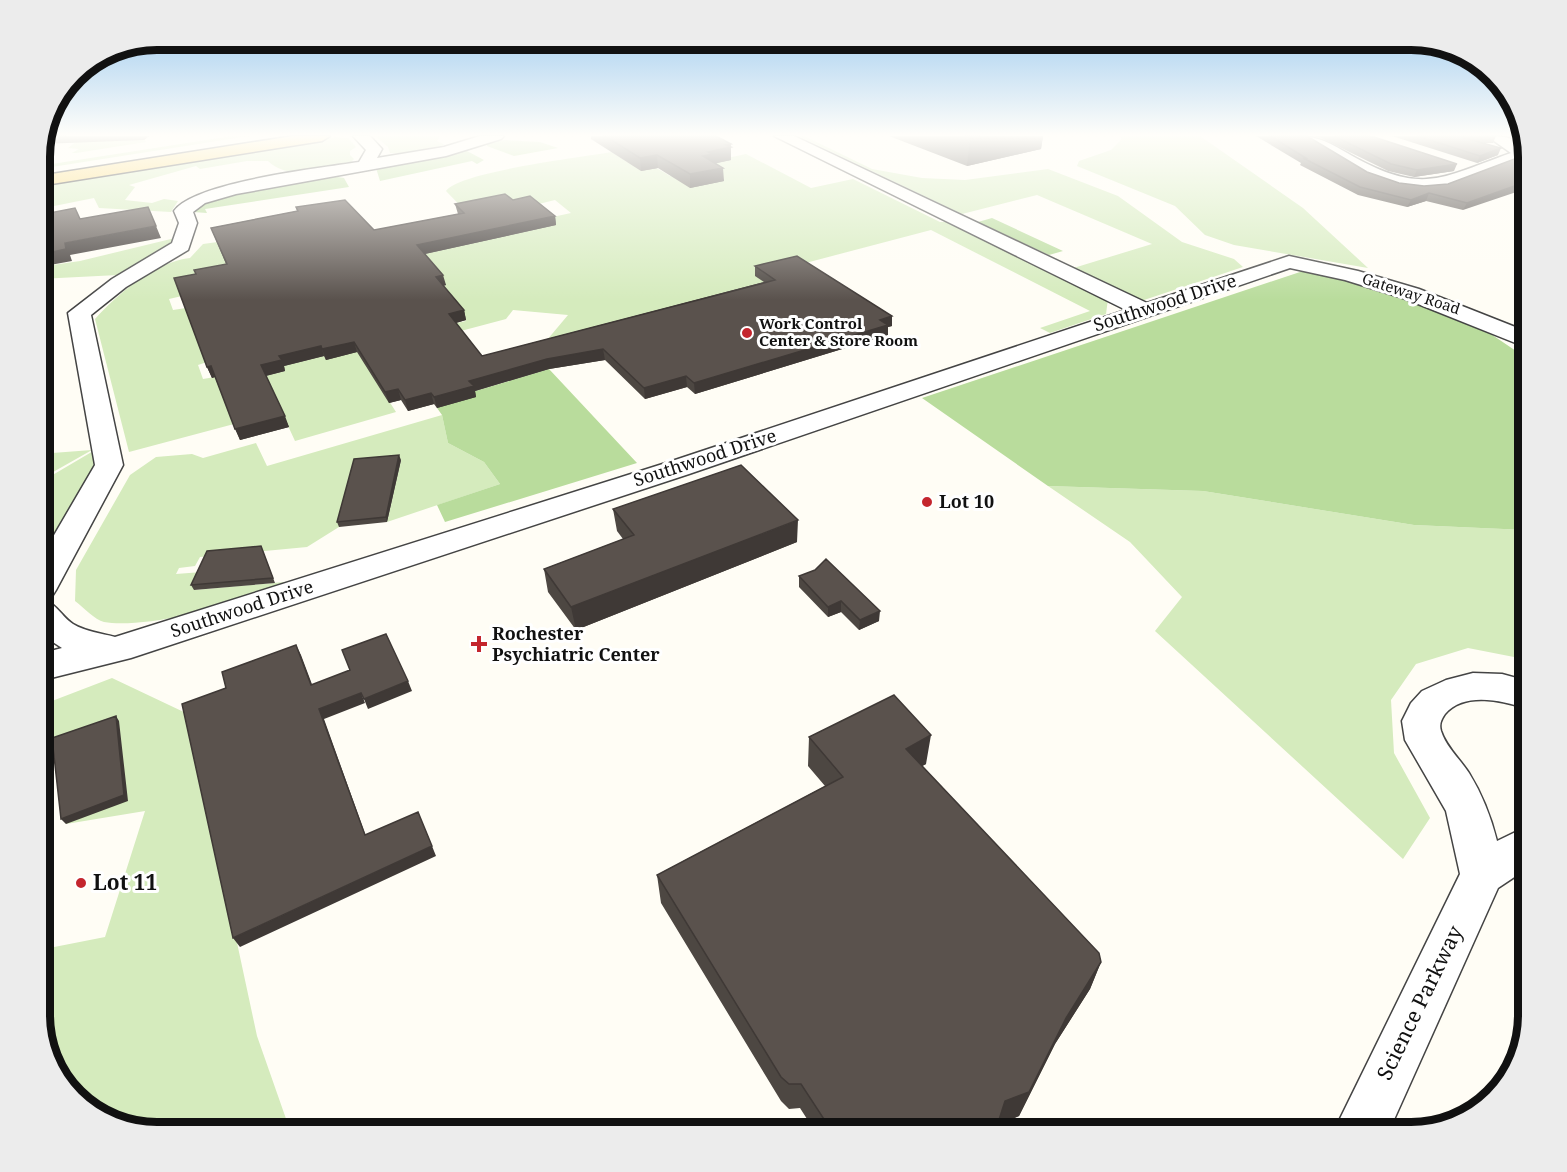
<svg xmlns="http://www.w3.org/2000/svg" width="1567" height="1172" font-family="'Noto Serif',serif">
  <rect width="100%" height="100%" fill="#fffdf5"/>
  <path fill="#d5ebbd" d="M 232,136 L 249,136 L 39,169 L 39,166 Z
    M 375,136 L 440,136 L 437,141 L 445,145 L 405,154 L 390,153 L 388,147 Z
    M 798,136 L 804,136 L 872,169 L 922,178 L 965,180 L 1048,169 L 1118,196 L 1182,242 L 1234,259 L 1243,267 L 1135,303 L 1067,270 L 1152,244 L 1037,195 L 962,214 Z
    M 1121,136 L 1200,136 L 1303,208 L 1368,268 L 1234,245 L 1205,235 L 1175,206 L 1077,166 L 1079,161 L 1111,150 L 1121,140 Z
    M 335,137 L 348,138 L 356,147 L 350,151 L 350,155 L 354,159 L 351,162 C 328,173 287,180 268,161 L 247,161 L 200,169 L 196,166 L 129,185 L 135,187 L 125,200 L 152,203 L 164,199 L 178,201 L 171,212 L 99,208 L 94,198 L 39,209 L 39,184 Z
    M 144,140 L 146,142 L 76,153 L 72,153 L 79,149 L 68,148 L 77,141 Z
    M 612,152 L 627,162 C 641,159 658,168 670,176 L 712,167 L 698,158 L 727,158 L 746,154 L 811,188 L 853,179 L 940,222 L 952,222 L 1108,299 L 1106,314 L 1050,333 L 1040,328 L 1090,311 L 931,230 L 756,276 L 775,289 L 547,340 L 568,315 L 513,310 L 506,319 L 427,340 L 421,331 L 466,321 L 438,287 L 445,285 L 411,257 L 555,225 L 548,218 L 571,213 L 555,200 L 474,220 L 446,191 C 458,172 583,157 612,152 Z
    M 290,232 L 182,296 L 169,299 L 173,310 L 186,308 L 207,362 L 198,365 L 203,379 L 215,377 L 234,424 L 129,452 L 95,319 C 119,293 154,262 190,258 L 203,244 Z
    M 175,238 L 174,244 L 118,275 L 39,279 L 39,267 L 80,261 Z
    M 354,346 L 396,412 L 295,441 L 265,376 L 285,371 L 283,366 L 324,356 L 326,359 Z
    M 442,415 L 448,443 L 484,462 L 500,484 L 387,522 L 401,460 L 356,464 L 339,527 L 307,547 L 200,557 L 195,566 L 179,568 L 176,574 L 202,572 L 195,590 L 295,581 C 258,601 145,630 104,622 C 95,620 83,607 75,601 L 76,570 L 130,475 L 156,457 L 192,454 L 203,458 L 256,443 L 267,466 Z
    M 92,450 L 39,480 L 39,454 Z
    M 95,450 L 94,474 L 39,571 L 39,483 Z
    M 1048,486 L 1203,491 L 1414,525 L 1528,530 L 1528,610 L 1514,657 L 1468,648 L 1416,664 L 1391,700 L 1394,753 L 1430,818 L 1403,859 L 1155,631 L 1182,597 L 1130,542 Z
    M 112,678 L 188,714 L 257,1036 L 291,1133 L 156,1133 L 85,1108 L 51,1068 L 39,1023 L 39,950 L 105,937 L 145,811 L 66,824 L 119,721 L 39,749 L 39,706 Z"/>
  <path fill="#b9dc9c" d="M 505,140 L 540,142 L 558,148 L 514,156 L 487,146 L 487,142 Z
    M 456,151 L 467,151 L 484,160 L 477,164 L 472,161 L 380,181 L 376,168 Z
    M 332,176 L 344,178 L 349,187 L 205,209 L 207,213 L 193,212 L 194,208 L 213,196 Z
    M 992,218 L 1063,251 L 1049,255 L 978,222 Z
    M 1303,271 L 1365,285 L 1479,326 L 1528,359 L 1528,530 L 1414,525 L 1203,491 L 1048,486 L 922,398 Z
    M 549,369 L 637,463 L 445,522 L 437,505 L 500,484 L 484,462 L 448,443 L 442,415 L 437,408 L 472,392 Z"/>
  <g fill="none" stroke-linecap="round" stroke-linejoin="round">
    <g stroke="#444" stroke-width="3">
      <path id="minor" d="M 353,136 L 370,136 L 382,149 L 377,158 L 444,147 L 480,136 L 504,136 L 501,139 L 446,156 L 236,194 L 205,203 L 193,212 L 197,223 L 188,250 L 126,287 L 91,315 L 123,465 L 56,590 L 51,598 L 43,600 C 56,603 62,617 73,624 C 86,632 101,633 115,637 L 669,462 L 1126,310 L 774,136 L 794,136 L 1147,303 L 1289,256 L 1358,271 L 1419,289 L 1528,332 L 1528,348 L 1403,298 L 1345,280 L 1290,268 L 689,474 L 131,658 L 39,681 L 39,654 L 62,648 L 39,633 L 39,561 L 95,465 L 68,313 L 112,279 L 172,243 L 179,223 L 174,211 C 194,182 321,168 359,162 L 366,150 Z
        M 1296,136 C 1322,136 1334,146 1356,158 C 1424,195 1443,177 1511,153 L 1487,136 C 1503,136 1523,137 1528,157 L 1444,189 L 1421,191 L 1396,188 L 1365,177 Z
        M 1473,673 L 1502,674 L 1528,681 L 1528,709 C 1503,701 1465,691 1445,714 C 1441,720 1439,724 1441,731 C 1446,747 1460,759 1469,773 C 1482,794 1491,817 1497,841 L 1528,826 L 1528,868 L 1498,888 L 1388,1133 L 1333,1133 L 1460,874 L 1446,811 L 1405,740 L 1402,721 L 1411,703 L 1422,691 L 1446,680 Z"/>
    </g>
    <g stroke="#222" stroke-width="3">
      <path id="major" d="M 293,136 L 330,136 L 322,141 L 39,186 L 39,176 Z"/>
    </g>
    <use href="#minor" fill="#fff" fill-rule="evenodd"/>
    <use href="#major" fill="#f9d66b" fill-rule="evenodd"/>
  </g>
  <path fill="#4d4742" d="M 43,136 L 149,136 L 144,140 L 41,144 Z
    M 591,136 L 716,136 L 731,144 L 731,160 L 716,163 L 724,181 L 690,188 L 658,168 L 641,171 L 591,139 Z
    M 889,136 L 1043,136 L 1041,149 L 967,166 Z
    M 1256,136 L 1307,136 L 1367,172 L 1399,183 L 1424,186 L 1448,184 L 1525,155 L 1463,210 L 1426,201 L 1407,207 L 1358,195 L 1300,165 L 1301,163 Z
    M 1313,136 L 1371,136 L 1454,171 L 1414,177 L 1388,171 L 1321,138 Z
    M 1392,136 L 1496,136 L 1493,143 L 1482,143 L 1498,155 L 1477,163 Z
    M 1508,136 L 1523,136 L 1524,141 L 1521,142 Z
    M 513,200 L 555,216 L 556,225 L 425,254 L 446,285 L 443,286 L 464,310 L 466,320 L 456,323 L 482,356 L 764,282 L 755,276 L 755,266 L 892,326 L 888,327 L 888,335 L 695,394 L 687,387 L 645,399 L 605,360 L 549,369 L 475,391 L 476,397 L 437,408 L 434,404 L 408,411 L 401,400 L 389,403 L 357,352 L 326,360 L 324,356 L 284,366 L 285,371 L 266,376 L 289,427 L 240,440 L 215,377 L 212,378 L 207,367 L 196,274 L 226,264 L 211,228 L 297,211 L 296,207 L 374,230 L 458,214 L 455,204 Z
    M 401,460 L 387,522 L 339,527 L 337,522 Z
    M 613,509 L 797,542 L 576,630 L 548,592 L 544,569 L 623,539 L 617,531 Z
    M 261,546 L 275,583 L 194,590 L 191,585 Z
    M 799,576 L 879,621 L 859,630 L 841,612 L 828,617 L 799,587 Z
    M 809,737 L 926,764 L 922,766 L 1101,962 L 1090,989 L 1055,1044 L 1019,1116 L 997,1125 L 995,1132 L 997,1133 L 816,1133 L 800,1108 L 789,1109 L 781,1101 L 661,903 L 657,875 L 825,786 L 808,766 Z"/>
  <path fill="#3f3936" d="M 142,136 L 149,136 L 144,140 Z
    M 980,136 L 1043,136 L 1041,149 L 967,166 L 970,138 Z
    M 731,144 L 731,160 L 713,164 L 703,156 L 708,152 Z
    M 1501,148 L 1498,155 L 1477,163 L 1480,156 Z
    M 657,155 L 658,168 L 641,171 L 640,158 Z
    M 1457,164 L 1454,171 L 1414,177 L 1417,170 Z
    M 723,168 L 724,181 L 690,188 L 690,174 Z
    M 1528,181 L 1528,188 L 1463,210 L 1467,203 Z
    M 1429,193 L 1426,201 L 1407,207 L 1411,200 Z
    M 555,216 L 556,225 L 420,255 L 417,245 Z
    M 156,226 L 161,238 L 70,255 L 72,261 L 39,267 L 39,255 L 65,243 Z
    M 443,275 L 446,285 L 438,287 L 436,277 Z
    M 464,310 L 466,320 L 452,324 L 449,314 Z
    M 892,316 L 892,326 L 888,327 L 888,335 L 695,394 L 694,383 Z
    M 354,342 L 357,352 L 326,360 L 322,349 Z
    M 321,346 L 324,356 L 284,366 L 285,371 L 265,376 L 261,365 L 279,356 Z
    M 603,349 L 605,360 L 549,369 L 475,391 L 476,397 L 437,408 L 434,397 L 469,381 L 547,359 Z
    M 211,366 L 215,377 L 212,378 L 207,367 Z
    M 686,376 L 687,387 L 645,399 L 644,388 Z
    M 398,389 L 401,400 L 389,403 L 385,392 Z
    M 431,393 L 434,404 L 408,411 L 405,400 Z
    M 285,416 L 289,427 L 240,440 L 235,429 Z
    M 399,455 L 401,460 L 387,522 L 386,517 Z
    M 798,520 L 797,542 L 576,630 L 571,607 Z
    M 841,601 L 841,612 L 828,617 L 828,607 Z
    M 880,611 L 879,621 L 859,630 L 860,620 Z
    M 296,645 L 301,655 L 316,695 L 311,685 Z
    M 408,681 L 412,691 L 368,709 L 364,699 Z
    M 361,693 L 365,703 L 324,719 L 369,845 L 365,835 L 319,709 Z
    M 116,716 L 119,721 L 128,801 L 66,824 L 61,819 Z
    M 931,735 L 926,764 L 902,777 L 906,749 Z
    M 432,846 L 436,856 L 240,947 L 233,938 Z
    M 1101,962 L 1090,989 L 1055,1044 L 1019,1116 L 996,1125 L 1005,1101 L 1066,1018 Z"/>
  <path fill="#5a524d" stroke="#3f3936" stroke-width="1.5" d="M 43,136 L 67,136 L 42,137 Z
    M 605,136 L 716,136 L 731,144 L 726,145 L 731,147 L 708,152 L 713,154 L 703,156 L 723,168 L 690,174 L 657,155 L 640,158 Z
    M 964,136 L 980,136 L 970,138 Z
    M 1270,136 L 1307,136 L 1367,172 L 1399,183 L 1424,186 L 1448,184 L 1525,155 L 1528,156 L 1528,181 L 1467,203 L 1429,193 L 1411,200 L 1360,187 L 1303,158 L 1306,158 Z
    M 1334,136 L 1371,136 L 1457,164 L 1417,170 L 1391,164 Z
    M 1417,136 L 1496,136 L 1461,137 L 1501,148 L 1480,156 Z
    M 505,194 L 513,200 L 530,196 L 555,216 L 417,245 L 443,275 L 436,277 L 464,310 L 449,314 L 482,356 L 775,280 L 755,266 L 797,256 L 892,316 L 880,320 L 888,325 L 694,383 L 686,376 L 644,388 L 603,349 L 547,359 L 469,381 L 474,386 L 434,397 L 431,393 L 405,400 L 398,389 L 385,392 L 354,342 L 322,349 L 321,346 L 279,356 L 282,360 L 261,365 L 285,416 L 235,429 L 211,366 L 207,367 L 174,278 L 196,274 L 194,270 L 227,264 L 211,228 L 298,211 L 296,207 L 345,200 L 374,230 L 464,213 L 455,204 Z
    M 148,207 L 156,226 L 65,243 L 66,249 L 39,255 L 39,215 L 75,208 L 80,219 Z
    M 399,455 L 386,517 L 337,522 L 354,459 Z
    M 741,465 L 798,520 L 571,607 L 544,569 L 634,535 L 613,509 Z
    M 261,546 L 273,578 L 191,585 L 207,551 Z
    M 826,559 L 880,611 L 860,620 L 841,601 L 828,607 L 799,576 L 815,570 Z
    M 386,634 L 408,681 L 364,699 L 361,693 L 319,709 L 365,835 L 418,812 L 432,846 L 233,938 L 182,704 L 226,688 L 222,672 L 296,645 L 311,685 L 350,670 L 342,650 Z
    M 894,695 L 931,735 L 906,749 L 1099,953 L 1101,962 L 1066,1018 L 1029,1092 L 1005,1101 L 995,1132 L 997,1133 L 833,1133 L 801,1084 L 789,1084 L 781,1077 L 657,875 L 843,777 L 809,737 Z
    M 116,716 L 124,795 L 61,819 L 52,738 Z"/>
  <linearGradient id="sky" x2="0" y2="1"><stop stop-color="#95c6ee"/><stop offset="0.45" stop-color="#fffefa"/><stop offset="1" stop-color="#fffefa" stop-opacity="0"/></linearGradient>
  <rect width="1567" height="300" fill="url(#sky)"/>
  <g fill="#c4262e" stroke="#fff" stroke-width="2">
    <circle cx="747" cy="333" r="6"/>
    <circle cx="927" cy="502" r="6"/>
    <path d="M476 635h6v6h6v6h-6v6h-6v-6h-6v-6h6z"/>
    <circle cx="81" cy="883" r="6"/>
  </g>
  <g text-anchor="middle" stroke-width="6" stroke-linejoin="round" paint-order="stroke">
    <g font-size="15" fill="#111" stroke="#fff">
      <text transform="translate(1411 294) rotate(18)" y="5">Gateway Road</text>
    </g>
    <g font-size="15" font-weight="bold" fill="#111" stroke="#fff" text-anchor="start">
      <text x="759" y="329">Work Control<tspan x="759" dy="17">Center &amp; Store Room</tspan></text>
    </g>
    <g font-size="18" fill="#111" stroke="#fff">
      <text transform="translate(1165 303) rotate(-18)" y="6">Southwood Drive</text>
      <text transform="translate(705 458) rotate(-18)" y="6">Southwood Drive</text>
      <text transform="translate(242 609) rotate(-18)" y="6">Southwood Drive</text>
    </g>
    <g font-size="18" font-weight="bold" fill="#111" stroke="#fff" text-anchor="start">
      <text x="939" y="508">Lot 10</text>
      <text x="492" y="640">Rochester<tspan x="492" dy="21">Psychiatric Center</tspan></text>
    </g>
    <g font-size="21" font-weight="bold" fill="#111" stroke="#fff" text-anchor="start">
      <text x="93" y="890">Lot 11</text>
    </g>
    <g font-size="21" fill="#111" stroke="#fff">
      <text transform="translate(1420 1003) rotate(-64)" y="7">Science Parkway</text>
    </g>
  </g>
  <path d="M0 0H1567V1172H0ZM157 50H1411A107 107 0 0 1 1518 157V1015A107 107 0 0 1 1411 1122H157A107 107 0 0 1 50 1015V157A107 107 0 0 1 157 50Z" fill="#ececec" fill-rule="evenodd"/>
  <path fill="none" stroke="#111" stroke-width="8" d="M157 50H1411A107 107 0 0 1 1518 157V1015A107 107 0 0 1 1411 1122H157A107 107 0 0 1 50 1015V157A107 107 0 0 1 157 50Z"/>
</svg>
